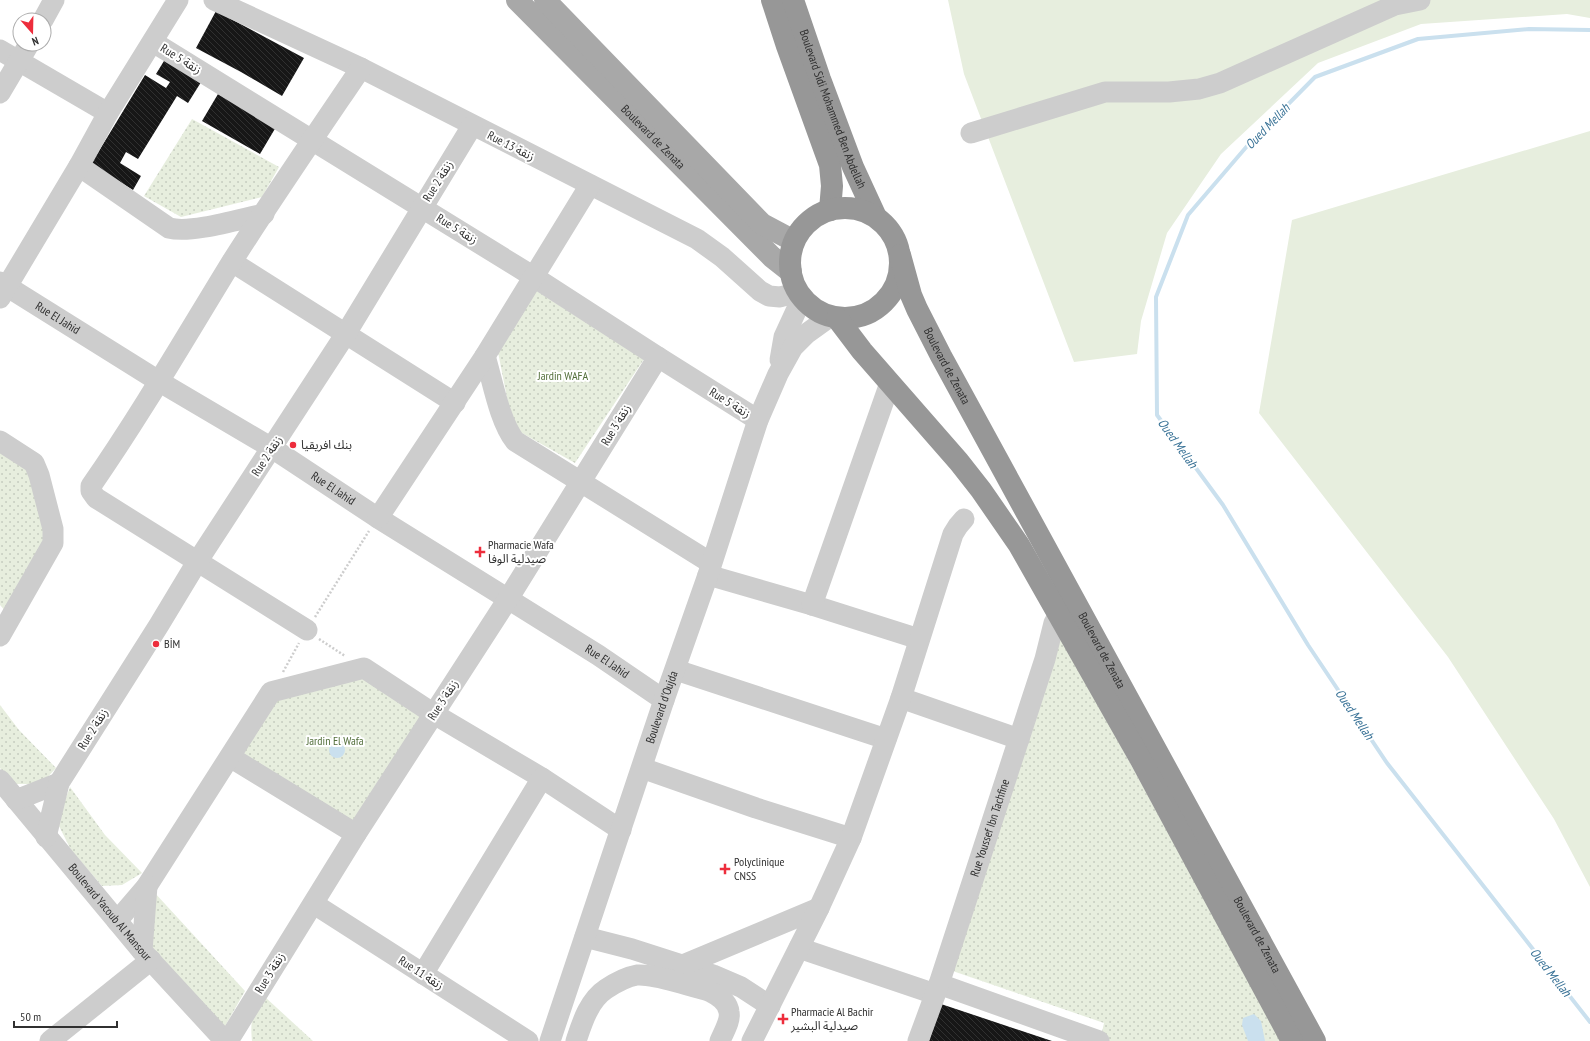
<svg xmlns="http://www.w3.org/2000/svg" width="1590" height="1041" font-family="'PT Sans Narrow','Noto Sans Arabic',sans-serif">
  <defs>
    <pattern id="park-dots" width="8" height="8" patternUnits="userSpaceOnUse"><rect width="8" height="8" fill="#e7eede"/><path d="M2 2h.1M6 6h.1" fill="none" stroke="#c6ccbf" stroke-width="1.8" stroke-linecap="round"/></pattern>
    <pattern id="building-back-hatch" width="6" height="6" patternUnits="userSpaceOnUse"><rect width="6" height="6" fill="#171717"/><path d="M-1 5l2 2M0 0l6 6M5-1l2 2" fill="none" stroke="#303030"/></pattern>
  </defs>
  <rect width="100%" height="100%" fill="#fff"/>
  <path fill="#e7eede" d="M 948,0 L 1590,0 L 1590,18 L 1567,14 L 1421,24 L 1318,63 L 1221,154 L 1167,233 L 1141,321 L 1137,354 L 1074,362 L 964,74 Z
    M 1590,131 L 1590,887 L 1554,819 L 1448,657 L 1259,413 L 1292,220 Z"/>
  <path fill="url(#park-dots)" d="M 192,119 L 279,167 L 262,197 L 181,217 L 144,196 Z
    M 532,288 L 644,359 L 575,463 L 513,428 L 497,347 Z
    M 0,436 L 29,456 L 57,553 L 8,614 L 0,605 Z
    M 1058,631 L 1282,1041 L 1100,1041 L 1104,1023 L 944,968 Z
    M 363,661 L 434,714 L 356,834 L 231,757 L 283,685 Z
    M 0,705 L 19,730 L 56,768 L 45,780 L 33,784 L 13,784 L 0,768 Z
    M 70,787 L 105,835 L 142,873 L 122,885 L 102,886 L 71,850 L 59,826 L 63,805 Z
    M 154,892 L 245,991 L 224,1028 L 151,946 Z
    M 265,997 L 313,1041 L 252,1041 C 250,1020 252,1014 265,997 Z"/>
  <path fill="#cae0ee" d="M329 750a8 8 0 1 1 16 0a8 8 0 1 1-16 0Z
    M 1254,1014 L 1261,1021 L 1265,1041 L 1248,1041 L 1242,1025 L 1243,1018 Z"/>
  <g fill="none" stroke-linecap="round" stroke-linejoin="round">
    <path stroke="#cae0ee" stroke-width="4" d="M 1590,30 L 1529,29 L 1418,39 L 1315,77 L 1248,145 L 1188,215 L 1156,297 L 1157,415 L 1223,505 L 1308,645 L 1387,763 L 1590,1022"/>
  </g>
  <path fill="url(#building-back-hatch)" d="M 216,11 L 304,58 L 282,96 L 241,72 L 196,48 Z
    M 167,56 L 203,79 L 188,103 L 177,96 L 138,159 L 126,152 L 120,163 L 141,176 L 133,190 L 91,164 L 145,75 L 166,88 L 170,82 L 156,74 Z
    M 218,94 L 276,127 L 260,154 L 202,121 Z
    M 941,1004 L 1052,1041 L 929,1041 Z"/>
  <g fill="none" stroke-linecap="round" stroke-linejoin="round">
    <path stroke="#cdcdcd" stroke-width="2.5" stroke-dasharray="2 2" stroke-linecap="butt" d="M 315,617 L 369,531
      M 319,639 L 345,656
      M 283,672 L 299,643"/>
    <g stroke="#cdcdcd" stroke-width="21">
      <path d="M 214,0 L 361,68 L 697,239 L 722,257 L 760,291 L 769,296 L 780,297 L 798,292"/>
      <path d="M 43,20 L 54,0"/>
      <path d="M 153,42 L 534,277 L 658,357 L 758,420"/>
      <path d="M 0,50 L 108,113"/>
      <path d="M 0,93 L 29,44"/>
      <path d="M 971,133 L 1105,92 L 1169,92 L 1199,89 L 1220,83 L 1395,5 L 1420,0"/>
      <path d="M 79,166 L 169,228 C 191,234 240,219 264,214"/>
      <path d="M 232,262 L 455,403"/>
      <path id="s1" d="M 0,282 L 160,382 L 272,448 L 378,518 L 598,655 L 664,700"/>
      <path d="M 0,298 L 79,166 L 108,113 L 178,0"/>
      <path d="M 485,356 C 493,382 499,420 515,441 L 711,563"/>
      <path d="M 780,360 L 784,337 L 802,298"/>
      <path d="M 0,441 L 34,463 L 39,475 L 53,529 L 53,543 L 0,636"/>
      <path d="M 378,518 L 485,356 L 590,185"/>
      <path d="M 708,575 L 812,605 L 919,639"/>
      <path d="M 812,605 L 890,383"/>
      <path d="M 307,630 L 96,498 L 91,491 L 91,486 C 141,414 185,338 231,263 C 273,197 317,133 361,68"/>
      <path d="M 676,670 L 886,739"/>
      <path d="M 901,698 L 1019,739"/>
      <path d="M 230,757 L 356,834"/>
      <path d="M 642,768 L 756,808 L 851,838"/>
      <path id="s2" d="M 0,780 L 142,951 L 225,1041"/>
      <path d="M 16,800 L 59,783"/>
      <path d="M 46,837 L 59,783 L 159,625 L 197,562 L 345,335 L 472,126"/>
      <path d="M 314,904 L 528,1041"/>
      <path d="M 117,921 L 147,886 L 271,692 L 364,668 L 434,714 L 542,778 L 621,830"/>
      <path d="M 585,937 L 632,949 L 713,975 L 741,987 L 770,1006"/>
      <path d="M 799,948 L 935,994"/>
      <path d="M 142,951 L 147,886"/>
      <path d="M 683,965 L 819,908"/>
      <path d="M 423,974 L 542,778"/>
      <path d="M 939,984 L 1099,1041"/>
      <path d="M 50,1041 L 151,960"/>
      <path d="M 228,1041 L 356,834 L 508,599 L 658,357"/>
      <path id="s3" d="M 550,1041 L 664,700 L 708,575 L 758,420 L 778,374 L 793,347 L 806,334 L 831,316"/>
      <path d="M 576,1041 C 582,1023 589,1000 606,989 C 615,983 626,977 637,975 C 654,974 674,982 691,986 C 697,988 705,989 711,992 C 719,996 728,1003 729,1012 C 731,1021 723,1033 720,1041"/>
      <path d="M 752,1041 L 819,908 L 851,838 L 901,698 L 953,534 L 958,526 L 964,519"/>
      <path id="s4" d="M 918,1041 L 939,984 L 1045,659 L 1054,623 L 1059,614"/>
    </g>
    <g stroke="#a8a8a8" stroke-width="22">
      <path id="s5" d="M 517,0 L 772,257 L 791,272"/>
      <path d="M 545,0 L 762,224 L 794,241"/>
    </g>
    <g stroke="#979797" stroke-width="22">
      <path d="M 772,0 L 787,46 L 830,165 L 832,186 L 830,210"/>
      <path id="s6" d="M 793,0 L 820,79 L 853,167 L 876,217"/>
      <circle cx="845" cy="263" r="55"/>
      <path id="s7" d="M 900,255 L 911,295 L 917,309 L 941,356 L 1315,1041"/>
      <path d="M 837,318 L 862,351 L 959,462 L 981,490 L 1019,545 L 1141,760 L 1292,1041"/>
    </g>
  </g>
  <g fill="#ed2d3c" stroke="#fff" stroke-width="1.5">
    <circle cx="293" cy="445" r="4"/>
    <path d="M478 546h4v4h4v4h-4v4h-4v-4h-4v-4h4z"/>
    <circle cx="156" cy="644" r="4"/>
    <path d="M723 863h4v4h4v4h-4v4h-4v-4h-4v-4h4z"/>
    <path d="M781 1013h4v4h4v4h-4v4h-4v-4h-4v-4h4z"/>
  </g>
  <g text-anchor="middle" stroke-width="4" stroke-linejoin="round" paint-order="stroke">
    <g font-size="12" fill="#303030" stroke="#fff">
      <text transform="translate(181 59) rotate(32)" y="4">Rue 5 زنقة</text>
      <text dy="4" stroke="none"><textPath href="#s6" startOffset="116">Boulevard Sidi Mohammed Ben Abdellah</textPath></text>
      <text dy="4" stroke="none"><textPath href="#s5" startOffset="193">Boulevard de Zenata</textPath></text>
      <text transform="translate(511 146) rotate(27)" y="4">Rue 13 زنقة</text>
      <text transform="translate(438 181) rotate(-58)" y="4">Rue 2 زنقة</text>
      <text transform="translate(457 229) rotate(32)" y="4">Rue 5 زنقة</text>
      <text dy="4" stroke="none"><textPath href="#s1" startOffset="68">Rue El Jahid</textPath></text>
      <text dy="4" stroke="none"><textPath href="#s7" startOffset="121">Boulevard de Zenata</textPath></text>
      <text transform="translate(730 403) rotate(32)" y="4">Rue 5 زنقة</text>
      <text transform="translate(616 425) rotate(-59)" y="4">Rue 3 زنقة</text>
      <text transform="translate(267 456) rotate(-57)" y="4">Rue 2 زنقة</text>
      <text dy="4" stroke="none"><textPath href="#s1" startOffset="392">Rue El Jahid</textPath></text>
      <text dy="4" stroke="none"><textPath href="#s7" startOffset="445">Boulevard de Zenata</textPath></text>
      <text dy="4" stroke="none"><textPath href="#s1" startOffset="716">Rue El Jahid</textPath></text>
      <text transform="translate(443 700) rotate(-57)" y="4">Rue 3 زنقة</text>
      <text dy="4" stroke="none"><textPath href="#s3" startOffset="352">Boulevard d'Oujda</textPath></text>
      <text transform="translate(93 729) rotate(-58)" y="4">Rue 2 زنقة</text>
      <text dy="4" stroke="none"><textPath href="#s4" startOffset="225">Rue Youssef Ibn Tachfine</textPath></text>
      <text dy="4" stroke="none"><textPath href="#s2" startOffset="172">Boulevard Yacoub Al Mansour</textPath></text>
      <text dy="4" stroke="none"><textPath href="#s7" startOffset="769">Boulevard de Zenata</textPath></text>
      <text transform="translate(270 973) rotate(-58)" y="4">Rue 3 زنقة</text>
      <text transform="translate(421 973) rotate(33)" y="4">Rue 11 زنقة</text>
    </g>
    <g font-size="12" fill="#536f3b" stroke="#fff">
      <text x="563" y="380">Jardin WAFA</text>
      <text x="335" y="745">Jardin El Wafa</text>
    </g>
    <g font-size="12" fill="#303030" stroke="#fff" text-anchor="start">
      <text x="301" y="449">بنك افريقيا</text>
      <text x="488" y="549">Pharmacie Wafa<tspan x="488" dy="14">صيدلية الوفا</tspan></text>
      <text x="164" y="648">BİM</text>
      <text x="734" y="866">Polyclinique<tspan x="734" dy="14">CNSS</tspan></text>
      <text x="791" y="1016">Pharmacie Al Bachir<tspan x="791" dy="14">صيدلية البشير</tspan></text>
    </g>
    <g font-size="13" font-style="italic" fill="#3a7397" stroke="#fff">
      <text transform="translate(1267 126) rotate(-46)" y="5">Oued Mellah</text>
      <text transform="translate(1178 443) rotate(54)" y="5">Oued Mellah</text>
      <text transform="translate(1355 714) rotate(56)" y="5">Oued Mellah</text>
      <text transform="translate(1551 972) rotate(52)" y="5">Oued Mellah</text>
    </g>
  </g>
  <g transform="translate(32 32) rotate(160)"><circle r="19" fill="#ffffff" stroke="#acacac"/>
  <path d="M0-3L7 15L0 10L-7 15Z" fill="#ed2d3c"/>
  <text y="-6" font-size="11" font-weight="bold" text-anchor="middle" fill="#303030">N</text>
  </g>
  <path d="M14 1021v6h103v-6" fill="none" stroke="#303030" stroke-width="2"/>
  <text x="20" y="1021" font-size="12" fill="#303030" stroke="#ffffff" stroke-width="3" paint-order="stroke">50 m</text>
</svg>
